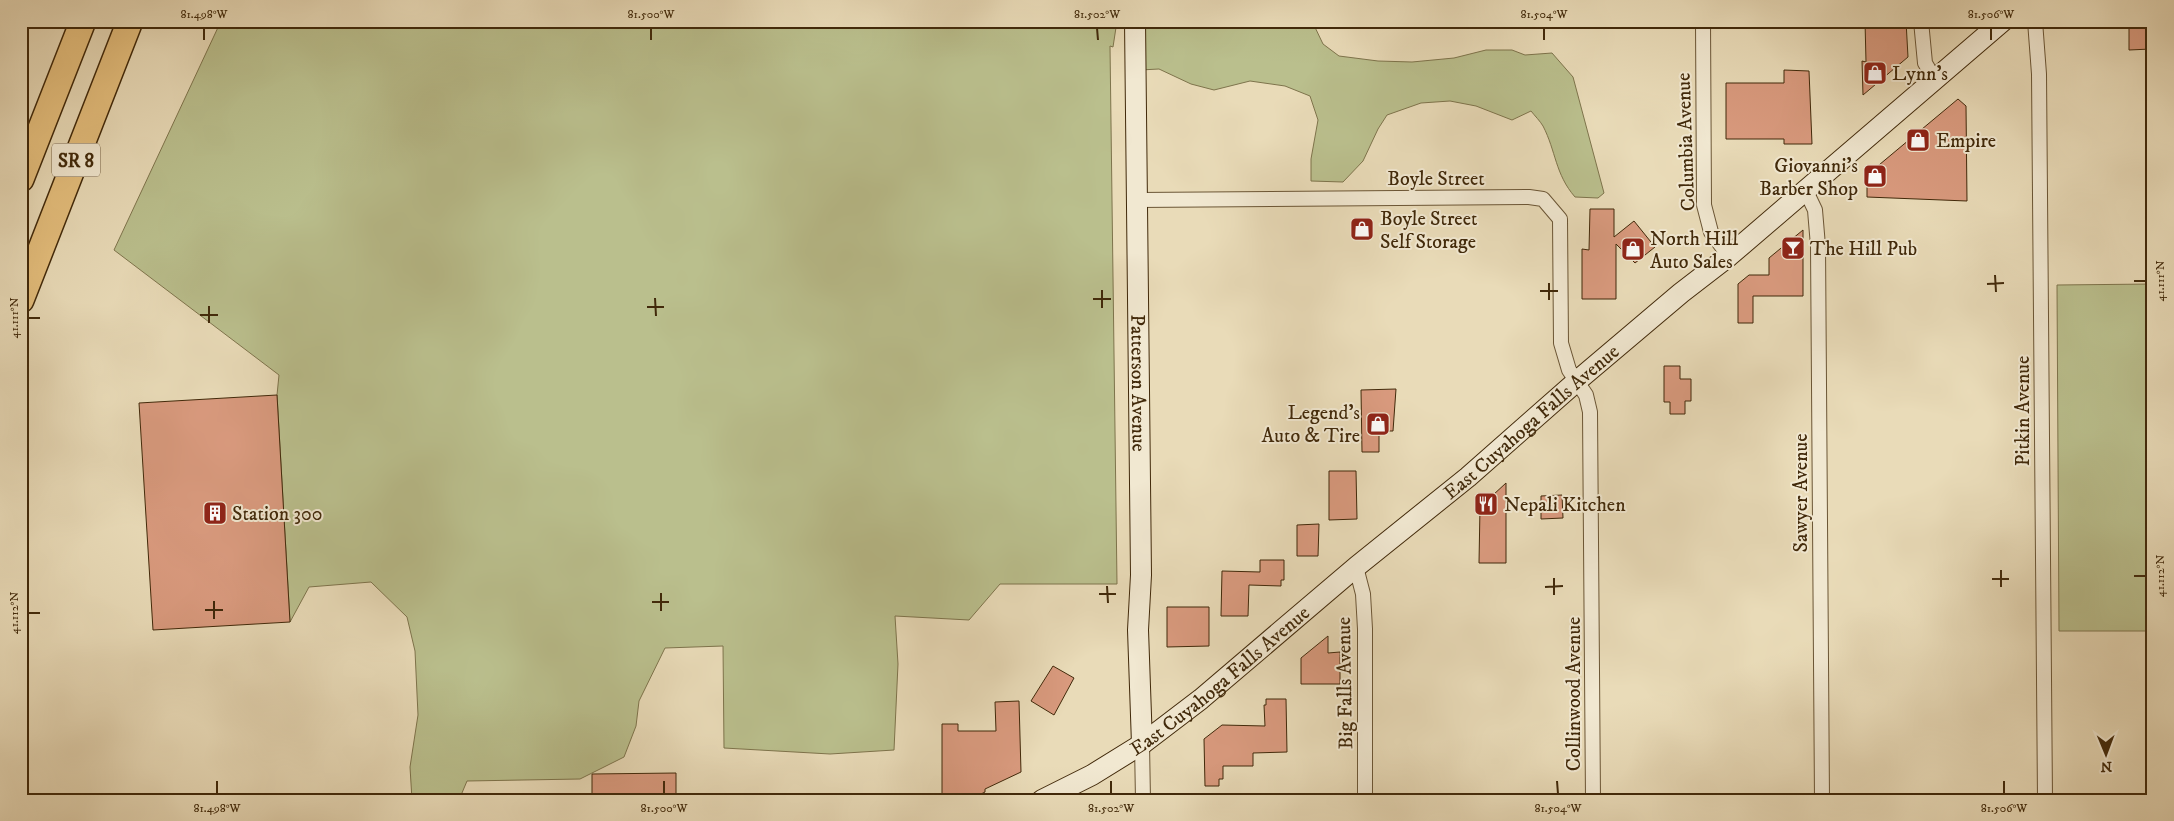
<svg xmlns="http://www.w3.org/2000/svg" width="2174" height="821" font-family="'IM FELL DW Pica',serif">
  <rect width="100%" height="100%" fill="#e9dbb8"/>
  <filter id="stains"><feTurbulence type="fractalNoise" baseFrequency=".004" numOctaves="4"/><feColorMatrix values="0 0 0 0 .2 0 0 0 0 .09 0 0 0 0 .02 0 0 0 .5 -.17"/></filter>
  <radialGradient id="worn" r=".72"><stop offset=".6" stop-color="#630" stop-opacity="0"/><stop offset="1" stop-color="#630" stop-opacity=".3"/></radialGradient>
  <path fill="#babf8d" stroke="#7e744c" d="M 221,21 L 1117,21 L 1113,47 L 1110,46 L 1117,584 L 1000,584 L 969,620 L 895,616 L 898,664 L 894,750 L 830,754 L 724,748 L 723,646 L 665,648 L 639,701 L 636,726 L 624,757 L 580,779 L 467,781 L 459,800 L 412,800 L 410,767 L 418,715 L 415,651 L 407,617 L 371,582 L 309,587 L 290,622 L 277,395 L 279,375 L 114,250 Z
    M 1139,21 L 1182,21 L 1189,26 L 1197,21 L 1312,21 L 1323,44 L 1339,56 L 1378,61 L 1412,62 L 1454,58 L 1486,50 L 1512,50 L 1525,55 L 1552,53 L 1573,77 L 1604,193 L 1598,198 L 1575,197 C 1555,174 1556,151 1543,126 C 1540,121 1535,116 1531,111 L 1512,120 L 1476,106 L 1450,101 L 1421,103 L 1387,115 L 1378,129 L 1363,161 L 1343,182 L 1311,181 L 1311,159 L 1318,120 L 1310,96 L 1285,86 L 1250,81 L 1214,90 L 1191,84 L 1159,69 L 1140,70 Z
    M 2153,284 L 2153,631 L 2059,631 L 2057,285 Z"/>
  <path fill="#d99a7e" stroke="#41290a" d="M 1865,21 L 1906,21 L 1908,57 L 1863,95 L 1862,61 L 1866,62 Z
    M 2129,21 L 2151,21 L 2151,49 L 2129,50 Z
    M 1784,70 L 1809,71 L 1812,144 L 1784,144 L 1784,139 L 1726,139 L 1726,83 L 1784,83 Z
    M 1958,99 L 1966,106 L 1967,201 L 1867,197 L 1867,175 Z
    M 1590,209 L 1614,209 L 1614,237 L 1634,221 L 1655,247 L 1635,263 L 1616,244 L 1616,299 L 1582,299 L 1582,249 L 1589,250 Z
    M 1803,230 L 1803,296 L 1753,296 L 1753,323 L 1738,323 L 1738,284 L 1749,275 L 1769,275 L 1769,258 Z
    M 1664,366 L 1680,366 L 1680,379 L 1691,379 L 1691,401 L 1685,401 L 1685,414 L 1670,414 L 1670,402 L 1664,402 Z
    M 1396,389 L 1393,431 L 1379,431 L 1379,452 L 1362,452 L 1361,390 Z
    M 277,395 L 290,622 L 153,630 L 139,403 Z
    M 1329,471 L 1356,471 L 1357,519 L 1329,520 Z
    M 1506,483 L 1506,563 L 1479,563 L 1480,507 Z
    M 1562,495 L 1563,518 L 1541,519 L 1541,496 Z
    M 1319,524 L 1318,556 L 1297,556 L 1297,525 Z
    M 1260,560 L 1284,560 L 1284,580 L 1281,580 L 1281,586 L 1249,585 L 1248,616 L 1221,616 L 1222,571 L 1260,572 Z
    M 1167,607 L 1209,607 L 1209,646 L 1167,647 Z
    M 1328,636 L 1328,653 L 1340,652 L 1340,684 L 1301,684 L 1301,658 Z
    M 1053,666 L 1074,678 L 1054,715 L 1031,701 Z
    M 1266,699 L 1286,699 L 1287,752 L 1253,753 L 1253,766 L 1223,766 L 1223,779 L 1219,779 L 1219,786 L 1205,786 L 1204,739 L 1222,725 L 1265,726 L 1264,705 L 1266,705 Z
    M 1019,701 L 1021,772 L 985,789 L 985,792 L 975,797 L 942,797 L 942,724 L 958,724 L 958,731 L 996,731 L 995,702 Z
    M 676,773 L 676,800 L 592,800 L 592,774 Z"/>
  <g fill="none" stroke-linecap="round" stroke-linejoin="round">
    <g stroke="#6b5636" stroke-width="16">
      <path id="street" d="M 1703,21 L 1704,205 L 1711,232 L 1729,256
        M 1921,21 L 1925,63 L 1935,80
        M 2035,21 L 2039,74 L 2045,800
        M 1805,189 L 1815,210 L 1818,246 L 1822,800
        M 1137,200 L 1529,197 L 1543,199 L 1560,219 L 1561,343 L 1569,370 L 1586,395 L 1590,412 L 1593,800
        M 1356,567 L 1363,594 L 1365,629 L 1365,800
        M 1142,744 L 1143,800"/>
    </g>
    <g stroke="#41290a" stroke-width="22">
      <g id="secondary">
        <path id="s1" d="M 1135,21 L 1141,575 L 1138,630 L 1142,744"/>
        <path id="s2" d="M 1042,800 L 1092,775 L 1142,744 L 1201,699 L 1356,567 L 1468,477 L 1577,381 L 1681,293 L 1729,256 L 2003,21"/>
      </g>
    </g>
    <g stroke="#41290a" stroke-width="28">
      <path id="highway" d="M 21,179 L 83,21
        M 21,300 L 130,21"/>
    </g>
    <use href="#street" stroke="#f1e8d1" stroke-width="14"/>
    <use href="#secondary" stroke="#f1e8d1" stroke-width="20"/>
    <use href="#highway" stroke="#e4be7c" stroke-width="25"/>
  </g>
  <path fill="none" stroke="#41290a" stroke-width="2" d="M 204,28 L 204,40M 651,28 L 651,40M 1097,28 L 1098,40M 1544,28 L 1544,40M 1991,28 L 1991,40M 1995,275 L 1996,292M 2134,281 L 2146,281M 1549,283 L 1549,300M 1987,284 L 2004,283M 1102,290 L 1102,308M 1540,291 L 1558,291M 655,298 L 656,316M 1093,299 L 1111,299M 209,306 L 209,323M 647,307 L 664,307M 200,315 L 218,315M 28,318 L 40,318M 2001,570 L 2001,587M 2134,576 L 2146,576M 1554,578 L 1554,595M 1992,579 L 2009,579M 1107,586 L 1108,603M 1545,587 L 1563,586M 661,593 L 661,611M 1099,594 L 1116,594M 214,601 L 214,619M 652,602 L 669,602M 205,610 L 223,610M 28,613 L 40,613M 217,781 L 217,794M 664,781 L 664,794M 1111,781 L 1111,794M 1557,781 L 1558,794M 2004,781 L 2004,794"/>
  <defs>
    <g id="shop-square" transform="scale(1.25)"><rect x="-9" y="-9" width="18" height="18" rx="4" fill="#8f2418" stroke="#f1e8d1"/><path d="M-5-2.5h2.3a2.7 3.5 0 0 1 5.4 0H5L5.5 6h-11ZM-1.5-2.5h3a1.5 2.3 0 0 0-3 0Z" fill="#fff"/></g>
    <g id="bar-square" transform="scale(1.25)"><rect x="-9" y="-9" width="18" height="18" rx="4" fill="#8f2418" stroke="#f1e8d1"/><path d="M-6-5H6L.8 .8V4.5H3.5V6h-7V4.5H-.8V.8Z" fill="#fff"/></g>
    <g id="restaurant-square" transform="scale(1.25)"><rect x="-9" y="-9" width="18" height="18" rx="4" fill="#8f2418" stroke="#f1e8d1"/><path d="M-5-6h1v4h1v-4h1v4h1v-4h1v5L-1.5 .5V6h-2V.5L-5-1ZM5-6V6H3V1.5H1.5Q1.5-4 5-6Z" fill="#fff"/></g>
    <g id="building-square" transform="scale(1.25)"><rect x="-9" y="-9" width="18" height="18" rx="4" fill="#8f2418" stroke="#f1e8d1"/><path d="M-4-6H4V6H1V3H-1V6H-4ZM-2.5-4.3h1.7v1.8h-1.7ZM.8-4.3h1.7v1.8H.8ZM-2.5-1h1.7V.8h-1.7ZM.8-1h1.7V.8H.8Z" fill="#fff"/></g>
  </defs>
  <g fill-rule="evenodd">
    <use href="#shop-square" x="1875" y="73"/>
    <use href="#shop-square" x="1918" y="140"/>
    <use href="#shop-square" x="1875" y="176"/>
    <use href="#shop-square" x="1362" y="229"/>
    <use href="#bar-square" x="1793" y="248"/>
    <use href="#shop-square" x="1633" y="249"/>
    <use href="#shop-square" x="1378" y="424"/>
    <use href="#restaurant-square" x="1486" y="504"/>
    <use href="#building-square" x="215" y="513"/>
  </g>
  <g text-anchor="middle" stroke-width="4" stroke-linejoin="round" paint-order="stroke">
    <rect fill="#f1e8d1" stroke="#766246" stroke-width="1" x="52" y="143.5" width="48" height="33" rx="4"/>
    <g font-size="19" font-weight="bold" fill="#41290a">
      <text x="76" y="167">SR 8</text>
    </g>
    <g font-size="20" fill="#41290a" stroke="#f1e8d1" text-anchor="start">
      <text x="1892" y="80">Lynn's</text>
      <text x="1936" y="147">Empire</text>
      <text x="1858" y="172" text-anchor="end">Giovanni's<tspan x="1858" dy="23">Barber Shop</tspan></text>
      <text x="1380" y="225">Boyle Street<tspan x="1380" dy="23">Self Storage</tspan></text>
      <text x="1650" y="245">North Hill<tspan x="1650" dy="23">Auto Sales</tspan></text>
      <text x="1810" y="255">The Hill Pub</text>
      <text x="1360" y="419" text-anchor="end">Legend's<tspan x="1360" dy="23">Auto &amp; Tire</tspan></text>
      <text x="1504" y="511">Nepali Kitchen</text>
      <text x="232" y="520">Station 300</text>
    </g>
    <g font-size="20" fill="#41290a" stroke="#f1e8d1">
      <text transform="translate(1685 142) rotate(-92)" y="7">Columbia Avenue</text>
      <text x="1436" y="185">Boyle Street</text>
      <text dy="7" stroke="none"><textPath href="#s1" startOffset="362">Patterson Avenue</textPath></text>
      <text transform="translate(2022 411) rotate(-90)" y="7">Pitkin Avenue</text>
      <text dy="7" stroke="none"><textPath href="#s2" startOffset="620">East Cuyahoga Falls Avenue</textPath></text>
      <text transform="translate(1800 493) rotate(-90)" y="7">Sawyer Avenue</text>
      <text dy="7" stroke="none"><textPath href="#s2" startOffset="215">East Cuyahoga Falls Avenue</textPath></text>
      <text transform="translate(1344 683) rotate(-91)" y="7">Big Falls Avenue</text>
      <text transform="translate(1573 694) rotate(-90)" y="7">Collinwood Avenue</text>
    </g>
  </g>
  <rect width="2174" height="821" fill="none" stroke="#e9dbb8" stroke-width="55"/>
  <g transform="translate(2106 754) rotate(179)" stroke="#f1e8d1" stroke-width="4" paint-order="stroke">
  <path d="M0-4L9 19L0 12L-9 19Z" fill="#41290a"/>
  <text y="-8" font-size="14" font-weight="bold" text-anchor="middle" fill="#41290a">N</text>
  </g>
  <rect x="28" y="28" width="2118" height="766" fill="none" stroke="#41290a" stroke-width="2"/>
  <g font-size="12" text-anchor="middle" fill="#41290a">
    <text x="204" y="18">81.498°W</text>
    <text x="651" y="18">81.500°W</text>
    <text x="1097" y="18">81.502°W</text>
    <text x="1544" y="18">81.504°W</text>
    <text x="1991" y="18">81.506°W</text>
    <text transform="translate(2160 281) rotate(-90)" y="4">41.111°N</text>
    <text transform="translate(14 318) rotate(-90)" y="4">41.111°N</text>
    <text transform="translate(2160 576) rotate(-90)" y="4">41.112°N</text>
    <text transform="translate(14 613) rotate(-90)" y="4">41.112°N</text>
    <text x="217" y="812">81.498°W</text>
    <text x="664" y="812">81.500°W</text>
    <text x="1111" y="812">81.502°W</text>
    <text x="1558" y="812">81.504°W</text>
    <text x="2004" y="812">81.506°W</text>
  </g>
  <rect width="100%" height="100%" filter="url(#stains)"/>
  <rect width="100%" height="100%" fill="url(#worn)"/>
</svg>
